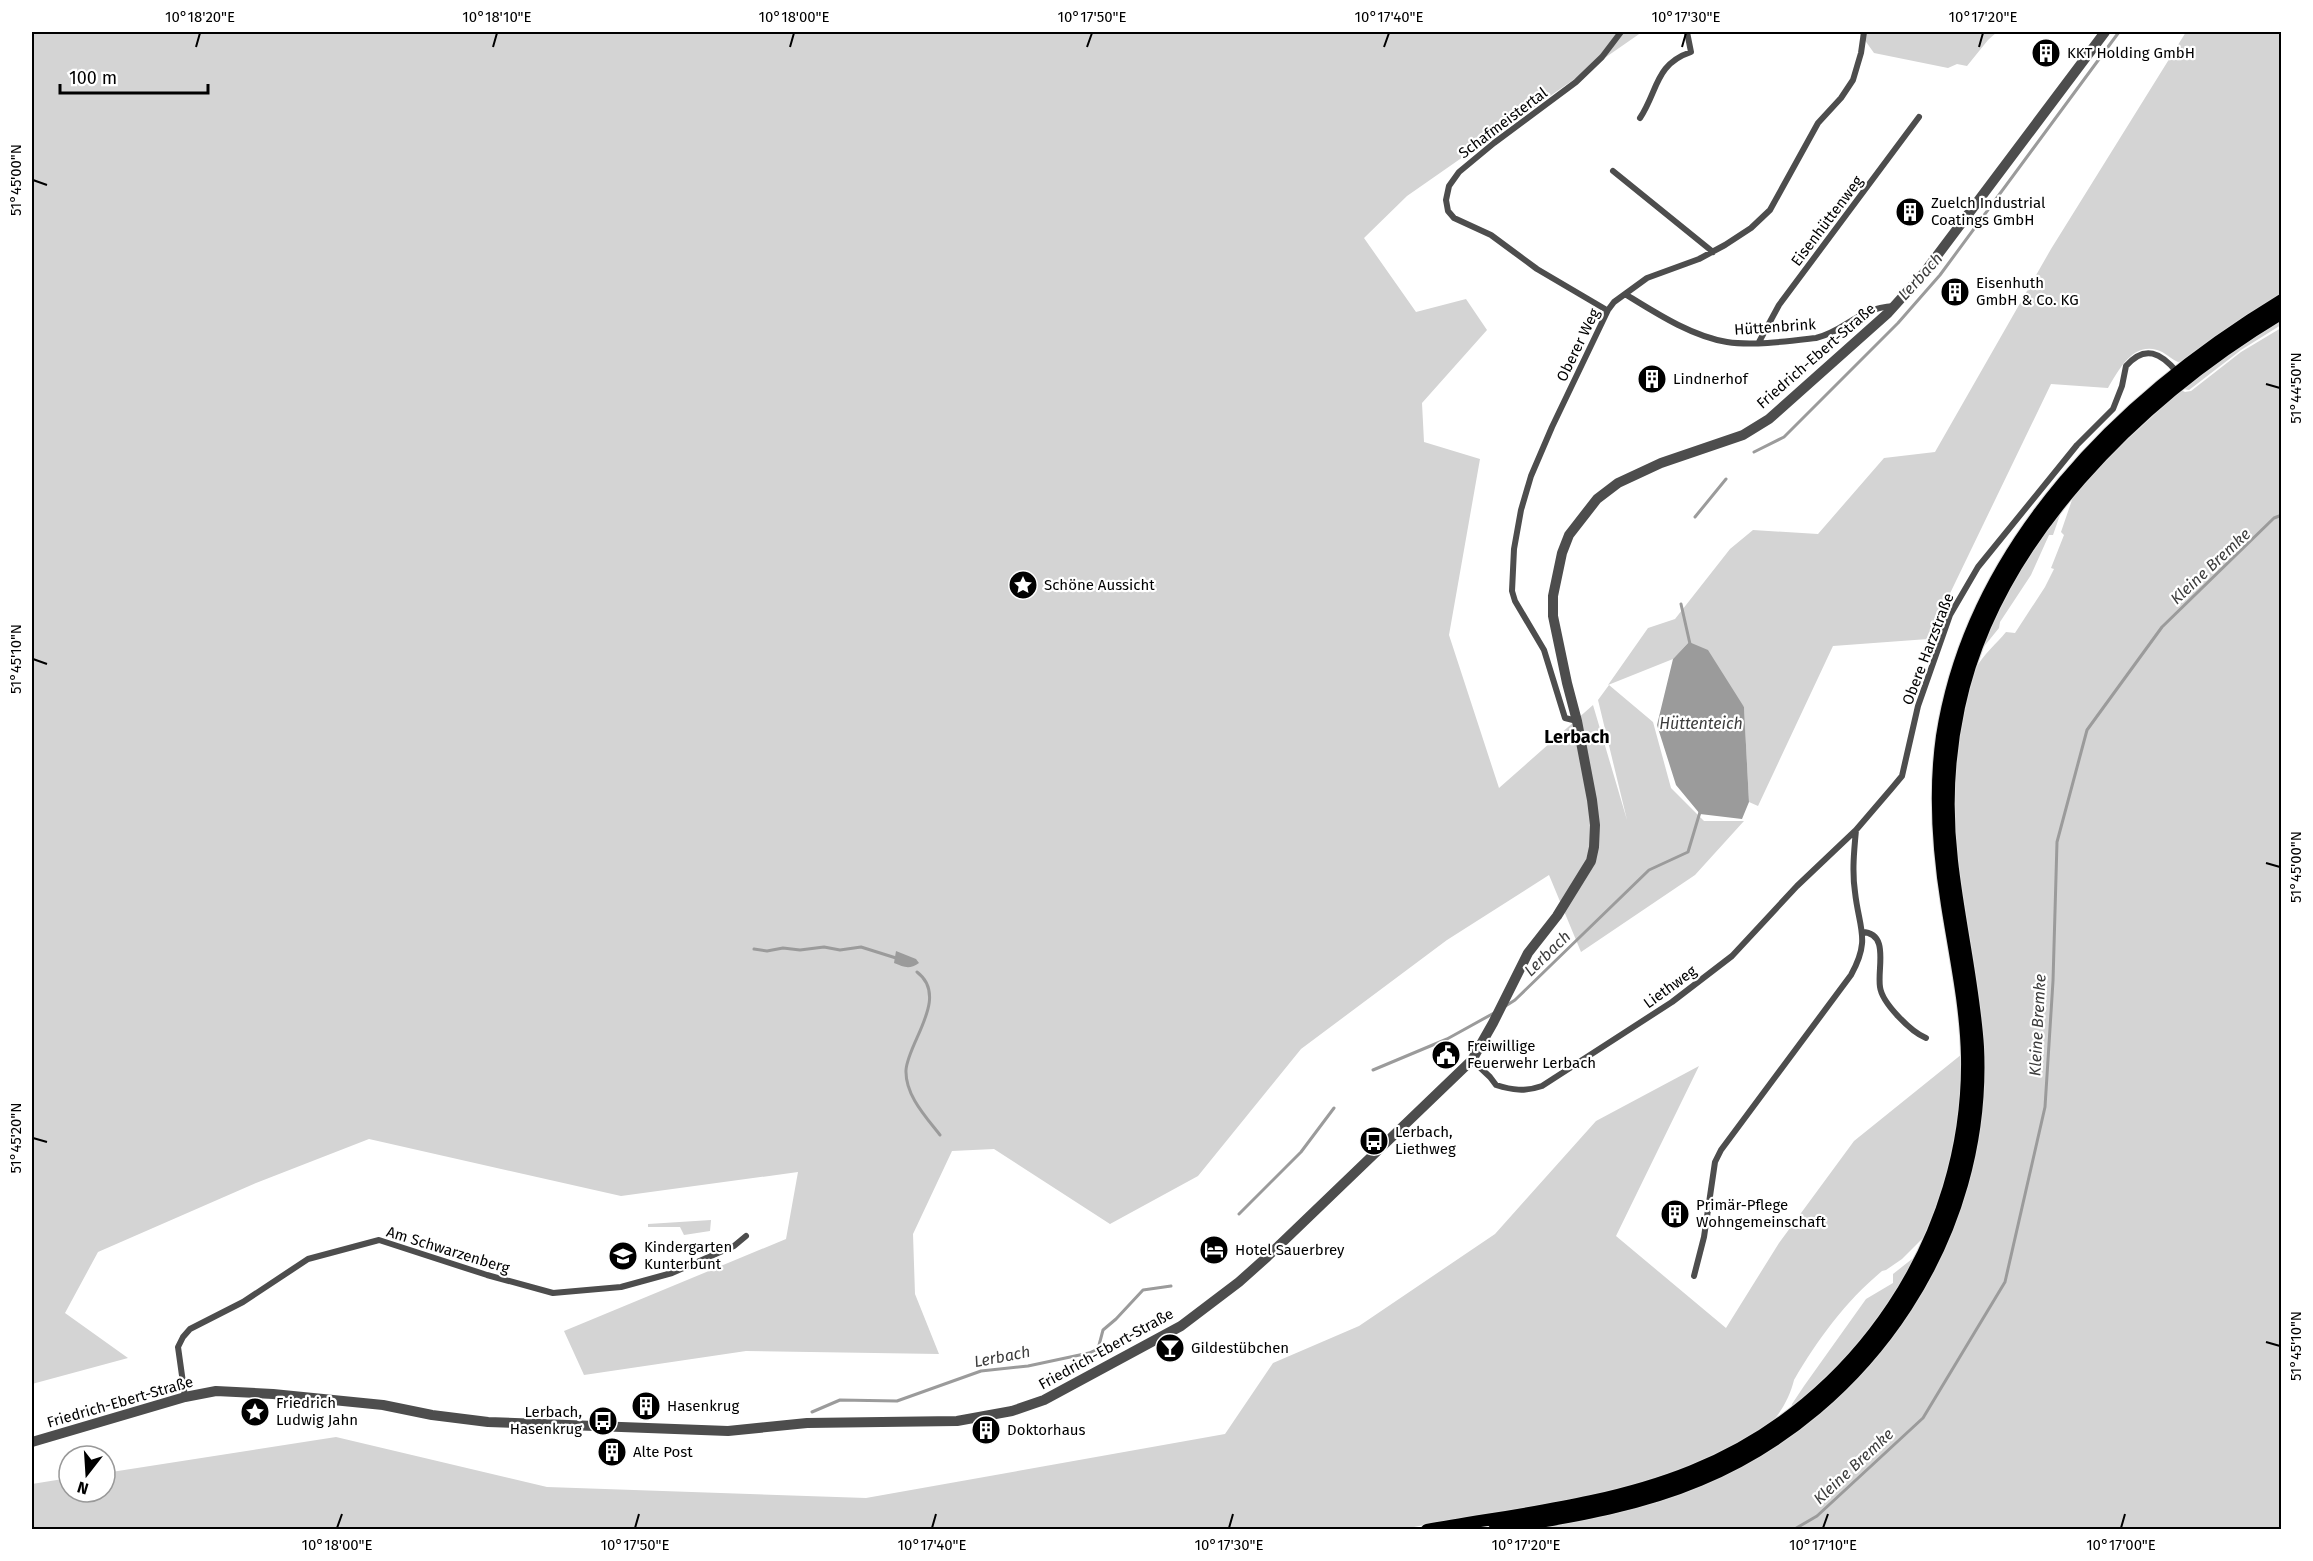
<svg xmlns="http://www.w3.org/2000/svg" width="2313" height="1561" font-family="'Fira Sans',sans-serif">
  <rect width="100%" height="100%" fill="#fff"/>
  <path fill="#d4d4d4" d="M 32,32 L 1642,32 L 1407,196 L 1364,238 L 1416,312 L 1466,299 L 1487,330 L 1422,403 L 1424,442 L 1480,459 L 1449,635 L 1499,788 L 1593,705 L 1627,820 L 1598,700 L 1609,685 L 1653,722 L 1671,788 L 1704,821 L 1744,821 L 1695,875 L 1581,952 L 1549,875 L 1447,940 L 1301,1049 L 1198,1176 L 1110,1224 L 994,1149 L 952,1151 L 913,1234 L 915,1294 L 939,1354 L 746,1351 L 584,1375 L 564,1331 L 786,1239 L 798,1172 L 621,1196 L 369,1139 L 256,1183 L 98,1252 L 65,1313 L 128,1358 L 32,1384 Z
    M 1859,32 L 1997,32 L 1988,40 L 1967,66 L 1957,64 L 1948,68 L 1874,53 Z
    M 2186,32 L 2281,32 L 2281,293 L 2227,328 L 2182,361 L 2178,362 C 2171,359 2165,352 2157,350 C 2132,343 2119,370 2108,388 L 2051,384 L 1928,639 L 1833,646 L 1758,806 L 1749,802 L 1744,707 L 1689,642 L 1673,659 L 1608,685 L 1648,628 L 1675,619 L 1730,549 L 1753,530 L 1818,534 L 1884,458 L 1935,452 L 2051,249 Z
    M 2281,319 L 2281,325 L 2241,350 L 2189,390 L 2183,389 L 2214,365 Z
    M 2281,328 L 2281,1529 L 1526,1530 C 1564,1520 1602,1511 1640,1501 C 1670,1493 1700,1487 1729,1473 C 1866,1408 1966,1265 1982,1115 C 1987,1076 1984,1036 1979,998 C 1966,895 1938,805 1967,702 C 1969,691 1971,677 1976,668 C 1983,655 1997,643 2006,632 L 2015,633 L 2045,587 L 2054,569 L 2051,568 L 2064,535 L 2061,532 L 2074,494 L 2116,450 L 2181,390 L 2185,392 L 2191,391 L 2241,352 Z
    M 2061,512 L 2053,535 L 2049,535 L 2031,575 L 2000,622 L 1999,628 L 1982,649 L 2006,595 L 2038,542 Z
    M 1962,1054 L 1959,1112 L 1944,1188 L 1923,1238 L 1902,1259 L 1886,1270 L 1882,1271 C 1845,1302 1818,1339 1794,1380 C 1790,1397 1779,1417 1766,1428 C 1723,1450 1683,1471 1637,1485 C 1560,1507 1478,1513 1399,1530 L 32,1530 L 32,1484 L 69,1478 L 69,1492 L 105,1492 L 105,1473 L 336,1437 L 547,1487 L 866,1498 L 1225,1434 L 1273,1363 L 1359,1326 L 1495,1234 L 1596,1121 L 1699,1066 L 1616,1236 L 1726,1328 L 1779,1243 L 1854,1141 Z
    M 711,1220 L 710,1231 L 684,1235 L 680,1227 L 648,1227 L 648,1224 Z
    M 1912,1259 L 1914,1260 L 1889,1304 L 1854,1350 L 1791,1409 L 1792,1404 L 1804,1386 L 1866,1299 L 1893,1283 L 1893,1274 Z"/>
  <path fill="#9b9b9b" d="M 1689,642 L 1708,650 L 1744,707 L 1749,802 L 1742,819 L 1700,814 L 1676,785 L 1657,725 L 1673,659 Z
    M 896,951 L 916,959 L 919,963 C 909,970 904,967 894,963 Z"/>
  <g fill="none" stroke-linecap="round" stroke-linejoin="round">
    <path stroke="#9b9b9b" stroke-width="3" d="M 1754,452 L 1784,437 L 1898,323 L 1940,275 L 2119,32
      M 1695,517 L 1726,479
      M 1681,604 L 1690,644
      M 754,949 L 767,951 L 783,948 L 800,950 L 824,947 L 840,950 L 861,947 L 896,958
      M 917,972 C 950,997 908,1042 906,1070 C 905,1095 926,1117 940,1135
      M 1504,1007 L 1515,1000 L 1649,870 L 1688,852 L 1700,812
      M 1373,1070 L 1447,1039 L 1494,1013
      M 1239,1214 L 1301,1152 L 1334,1108
      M 812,1412 L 840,1400 L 897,1401 L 981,1371 L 1028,1366 L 1089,1353 L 1098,1349 L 1103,1330 L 1116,1319 L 1143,1290 L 1171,1286
      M 1793,1530 L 1817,1516 L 1923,1418 L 2005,1282 L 2045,1107 L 2053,981 L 2057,842 L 2087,730 L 2162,627 L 2274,518 L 2282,515"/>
    <g stroke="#dbdbdb" stroke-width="14">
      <path id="primary" d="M 1427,1530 C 1516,1514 1608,1505 1692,1471 C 1858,1405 1970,1236 1967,1057 C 1966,1006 1955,956 1947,905 C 1938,849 1934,792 1942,736 C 1972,544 2122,397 2282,300
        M 1494,1530 C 1563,1518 1634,1508 1700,1480 C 1870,1409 1987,1234 1978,1047 C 1974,985 1959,924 1952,861 C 1946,810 1948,758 1959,707 C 1995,539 2139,399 2282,313"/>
    </g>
    <path stroke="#4d4d4d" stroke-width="6" d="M 1640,118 C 1658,91 1655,64 1691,52 L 1687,32
      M 1613,171 L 1713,252
      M 1625,294 C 1656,313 1691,336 1727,342 C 1753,346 1790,341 1816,338 C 1846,331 1857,308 1894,306
      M 1605,309 L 1537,269 L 1491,235 L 1454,218 L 1448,211 L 1446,200 L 1449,186 L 1459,172 L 1494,143 L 1576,82 L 1602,57 L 1621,32
      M 1759,342 L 1779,305 L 1919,117
      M 1577,721 L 1565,718 L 1544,650 L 1515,601 L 1512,591 L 1514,549 L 1521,510 L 1531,476 L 1552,427 L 1608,310 L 1614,302 L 1647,278 L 1699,259 L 1725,245 L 1751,228 L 1770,210 L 1818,123 L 1841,98 L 1853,80 L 1861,53 L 1864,32
      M 1862,932 C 1890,933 1877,968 1880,987 C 1882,1003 1911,1032 1926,1038
      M 1472,1060 L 1490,1077 L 1496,1085 C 1512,1090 1525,1092 1542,1086 L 1672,1002 L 1732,956 L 1797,886 L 1856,830 L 1892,788 L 1902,776 L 1918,706 L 1950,615 L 1978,567 L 2077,445 L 2113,409 L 2122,386 L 2126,366 C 2145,344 2161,353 2177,372
      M 1694,1276 L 1704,1237 L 1715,1162 L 1721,1150 L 1851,975 C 1871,939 1859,929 1855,892 C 1852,872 1854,851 1856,830
      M 185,1397 L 178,1347 L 183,1337 L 190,1329 L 243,1302 L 308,1259 L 379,1240 L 487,1275 L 553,1293 L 621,1287 L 672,1273 L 734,1246 L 746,1236"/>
    <path stroke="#4d4d4d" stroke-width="10" d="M 32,1442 L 185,1397 L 216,1391 L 273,1394 L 383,1405 L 432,1415 L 488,1422 L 728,1431 L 807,1423 L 957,1421 L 1012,1411 L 1044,1400 L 1181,1326 L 1239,1282 L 1267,1257 L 1472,1060 L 1493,1023 L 1528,953 L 1557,916 L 1591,861 L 1594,847 L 1595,825 L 1592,800 L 1577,721 L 1567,683 L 1553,616 L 1553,596 L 1562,553 L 1569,535 L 1597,499 L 1618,483 L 1661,463 L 1743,435 L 1769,419 L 1888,313 L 1924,273 L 2105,32"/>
    <use href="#primary" stroke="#000" stroke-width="12"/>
  </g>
  <path fill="none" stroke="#000" stroke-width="2" d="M 196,47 L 200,33M 493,47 L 497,33M 790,47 L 794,33M 1087,47 L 1092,33M 1384,47 L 1389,33M 1682,47 L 1686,33M 1979,47 L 1983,33M 33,180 L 47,185M 2266,384 L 2280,388M 33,659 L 47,664M 2266,863 L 2280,867M 33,1138 L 47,1142M 2266,1342 L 2280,1346M 337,1528 L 342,1514M 635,1528 L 639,1514M 932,1528 L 936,1514M 1229,1528 L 1233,1514M 1526,1528 L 1531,1514M 1823,1528 L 1828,1514M 2121,1528 L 2125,1514"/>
  <defs>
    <g id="building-disc" transform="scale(1.5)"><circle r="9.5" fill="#000" stroke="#fff"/><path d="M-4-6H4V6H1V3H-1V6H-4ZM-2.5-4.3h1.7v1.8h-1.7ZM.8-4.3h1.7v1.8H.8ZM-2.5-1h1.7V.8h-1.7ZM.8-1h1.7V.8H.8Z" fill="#fff"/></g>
    <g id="sight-disc" transform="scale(1.5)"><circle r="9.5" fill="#000" stroke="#fff"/><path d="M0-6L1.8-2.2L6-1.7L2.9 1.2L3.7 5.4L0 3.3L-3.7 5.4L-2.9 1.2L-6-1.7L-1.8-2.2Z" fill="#fff"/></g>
    <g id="civic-disc" transform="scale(1.5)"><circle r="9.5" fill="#000" stroke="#fff"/><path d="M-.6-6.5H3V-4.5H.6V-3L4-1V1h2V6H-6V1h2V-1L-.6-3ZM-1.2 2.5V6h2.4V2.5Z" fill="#fff"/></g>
    <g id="bus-disc" transform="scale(1.5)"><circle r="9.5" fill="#000" stroke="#fff"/><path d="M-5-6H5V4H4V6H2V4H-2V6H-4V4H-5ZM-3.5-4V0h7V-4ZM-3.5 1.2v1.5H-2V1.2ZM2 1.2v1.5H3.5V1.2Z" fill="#fff"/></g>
    <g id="hotel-disc" transform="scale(1.5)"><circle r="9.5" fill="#000" stroke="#fff"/><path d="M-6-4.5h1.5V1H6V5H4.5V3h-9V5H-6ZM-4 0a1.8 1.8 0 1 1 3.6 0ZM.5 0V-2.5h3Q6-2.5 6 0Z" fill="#fff"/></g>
    <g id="school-disc" transform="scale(1.5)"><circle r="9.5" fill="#000" stroke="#fff"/><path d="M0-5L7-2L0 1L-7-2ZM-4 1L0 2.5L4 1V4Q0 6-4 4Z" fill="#fff"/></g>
    <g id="bar-disc" transform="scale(1.5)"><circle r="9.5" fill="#000" stroke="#fff"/><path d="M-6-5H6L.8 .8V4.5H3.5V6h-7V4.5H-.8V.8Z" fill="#fff"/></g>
  </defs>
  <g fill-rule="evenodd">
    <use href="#building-disc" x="2046" y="53"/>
    <use href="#building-disc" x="1910" y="212"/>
    <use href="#building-disc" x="1955" y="292"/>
    <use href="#building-disc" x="1652" y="379"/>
    <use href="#sight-disc" x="1023" y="585"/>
    <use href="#civic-disc" x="1446" y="1055"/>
    <use href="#bus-disc" x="1374" y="1141"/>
    <use href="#building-disc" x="1675" y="1214"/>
    <use href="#hotel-disc" x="1214" y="1250"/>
    <use href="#school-disc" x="623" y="1256"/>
    <use href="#bar-disc" x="1170" y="1348"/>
    <use href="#building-disc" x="646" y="1406"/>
    <use href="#sight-disc" x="255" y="1412"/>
    <use href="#bus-disc" x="603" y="1421"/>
    <use href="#building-disc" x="986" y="1430"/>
    <use href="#building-disc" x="612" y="1452"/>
  </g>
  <g text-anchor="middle" stroke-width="4.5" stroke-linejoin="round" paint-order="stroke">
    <g font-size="15" fill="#000" stroke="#fff" text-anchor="start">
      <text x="2067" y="58">KKT Holding GmbH</text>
      <text x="1931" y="208">Zuelch Industrial<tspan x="1931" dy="17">Coatings GmbH</tspan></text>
      <text x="1976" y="288">Eisenhuth<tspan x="1976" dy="17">GmbH &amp; Co. KG</tspan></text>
      <text x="1673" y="384">Lindnerhof</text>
      <text x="1044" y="590">Schöne Aussicht</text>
      <text x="1467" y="1051">Freiwillige<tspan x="1467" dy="17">Feuerwehr Lerbach</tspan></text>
      <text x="1395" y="1137">Lerbach,<tspan x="1395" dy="17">Liethweg</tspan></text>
      <text x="1696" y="1210">Primär-Pflege<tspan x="1696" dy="17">Wohngemeinschaft</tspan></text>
      <text x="644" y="1252">Kindergarten<tspan x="644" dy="17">Kunterbunt</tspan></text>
      <text x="1235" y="1255">Hotel Sauerbrey</text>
      <text x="1191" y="1353">Gildestübchen</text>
      <text x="276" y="1408">Friedrich<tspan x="276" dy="17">Ludwig Jahn</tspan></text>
      <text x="667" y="1411">Hasenkrug</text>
      <text x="582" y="1417" text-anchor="end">Lerbach,<tspan x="582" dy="17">Hasenkrug</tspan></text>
      <text x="1007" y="1435">Doktorhaus</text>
      <text x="633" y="1457">Alte Post</text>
    </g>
    <g font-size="15" fill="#000" stroke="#fff">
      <text transform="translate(1503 123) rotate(-37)" y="5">Schafmeistertal</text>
      <text transform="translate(1827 221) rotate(-53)" y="5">Eisenhüttenweg</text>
      <text transform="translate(1775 327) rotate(-4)" y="5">Hüttenbrink</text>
      <text transform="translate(1578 345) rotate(-64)" y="5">Oberer Weg</text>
      <text transform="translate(1816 356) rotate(-41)" y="5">Friedrich-Ebert-Straße</text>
      <text transform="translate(1928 649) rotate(-69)" y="5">Obere Harzstraße</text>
      <text transform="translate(1670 987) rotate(-36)" y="5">Liethweg</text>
      <text transform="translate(448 1250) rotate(17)" y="5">Am Schwarzenberg</text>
      <text transform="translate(1106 1349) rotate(-29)" y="5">Friedrich-Ebert-Straße</text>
      <text transform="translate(120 1402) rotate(-16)" y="5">Friedrich-Ebert-Straße</text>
    </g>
    <g font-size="16" font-style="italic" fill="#3c3c3c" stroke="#fff">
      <text transform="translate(1920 276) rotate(-48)" y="6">Lerbach</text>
      <text transform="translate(2210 566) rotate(-43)" y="6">Kleine Bremke</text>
      <text x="1701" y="729">Hüttenteich</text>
      <text transform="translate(1547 953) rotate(-44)" y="6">Lerbach</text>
      <text transform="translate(2037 1025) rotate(-87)" y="6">Kleine Bremke</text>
      <text transform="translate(1002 1356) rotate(-11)" y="6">Lerbach</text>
      <text transform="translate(1853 1466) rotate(-43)" y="6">Kleine Bremke</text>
    </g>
    <g font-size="18" font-weight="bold" fill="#000" stroke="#fff">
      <text x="1577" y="743">Lerbach</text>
    </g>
  </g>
  <rect width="2313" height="1561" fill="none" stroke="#ffffff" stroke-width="66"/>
  <g transform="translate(87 1474) rotate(197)"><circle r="28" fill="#ffffff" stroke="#999999" stroke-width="1.5"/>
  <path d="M0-4.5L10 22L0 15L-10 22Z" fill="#000000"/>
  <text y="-9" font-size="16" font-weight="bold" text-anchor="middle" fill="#000000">N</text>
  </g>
  <path d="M60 84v9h148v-9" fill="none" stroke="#000000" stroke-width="3"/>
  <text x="69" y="84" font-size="18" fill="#000000" stroke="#ffffff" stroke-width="4.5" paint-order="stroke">100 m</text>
  <rect x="33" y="33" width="2247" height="1495" fill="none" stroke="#000" stroke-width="2"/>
  <g font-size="15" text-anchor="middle" fill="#000">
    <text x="200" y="22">10°18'20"E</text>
    <text x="497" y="22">10°18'10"E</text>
    <text x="794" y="22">10°18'00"E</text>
    <text x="1092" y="22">10°17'50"E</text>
    <text x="1389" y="22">10°17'40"E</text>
    <text x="1686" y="22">10°17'30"E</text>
    <text x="1983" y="22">10°17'20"E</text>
    <text transform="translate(16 180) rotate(-90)" y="5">51°45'00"N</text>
    <text transform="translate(2296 388) rotate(-90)" y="5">51°44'50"N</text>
    <text transform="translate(16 659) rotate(-90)" y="5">51°45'10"N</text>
    <text transform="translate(2296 867) rotate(-90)" y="5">51°45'00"N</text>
    <text transform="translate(16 1138) rotate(-90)" y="5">51°45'20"N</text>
    <text transform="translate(2296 1346) rotate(-90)" y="5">51°45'10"N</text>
    <text x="337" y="1550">10°18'00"E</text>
    <text x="635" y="1550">10°17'50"E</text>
    <text x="932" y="1550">10°17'40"E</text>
    <text x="1229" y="1550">10°17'30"E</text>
    <text x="1526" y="1550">10°17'20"E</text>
    <text x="1823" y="1550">10°17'10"E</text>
    <text x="2121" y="1550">10°17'00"E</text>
  </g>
</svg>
